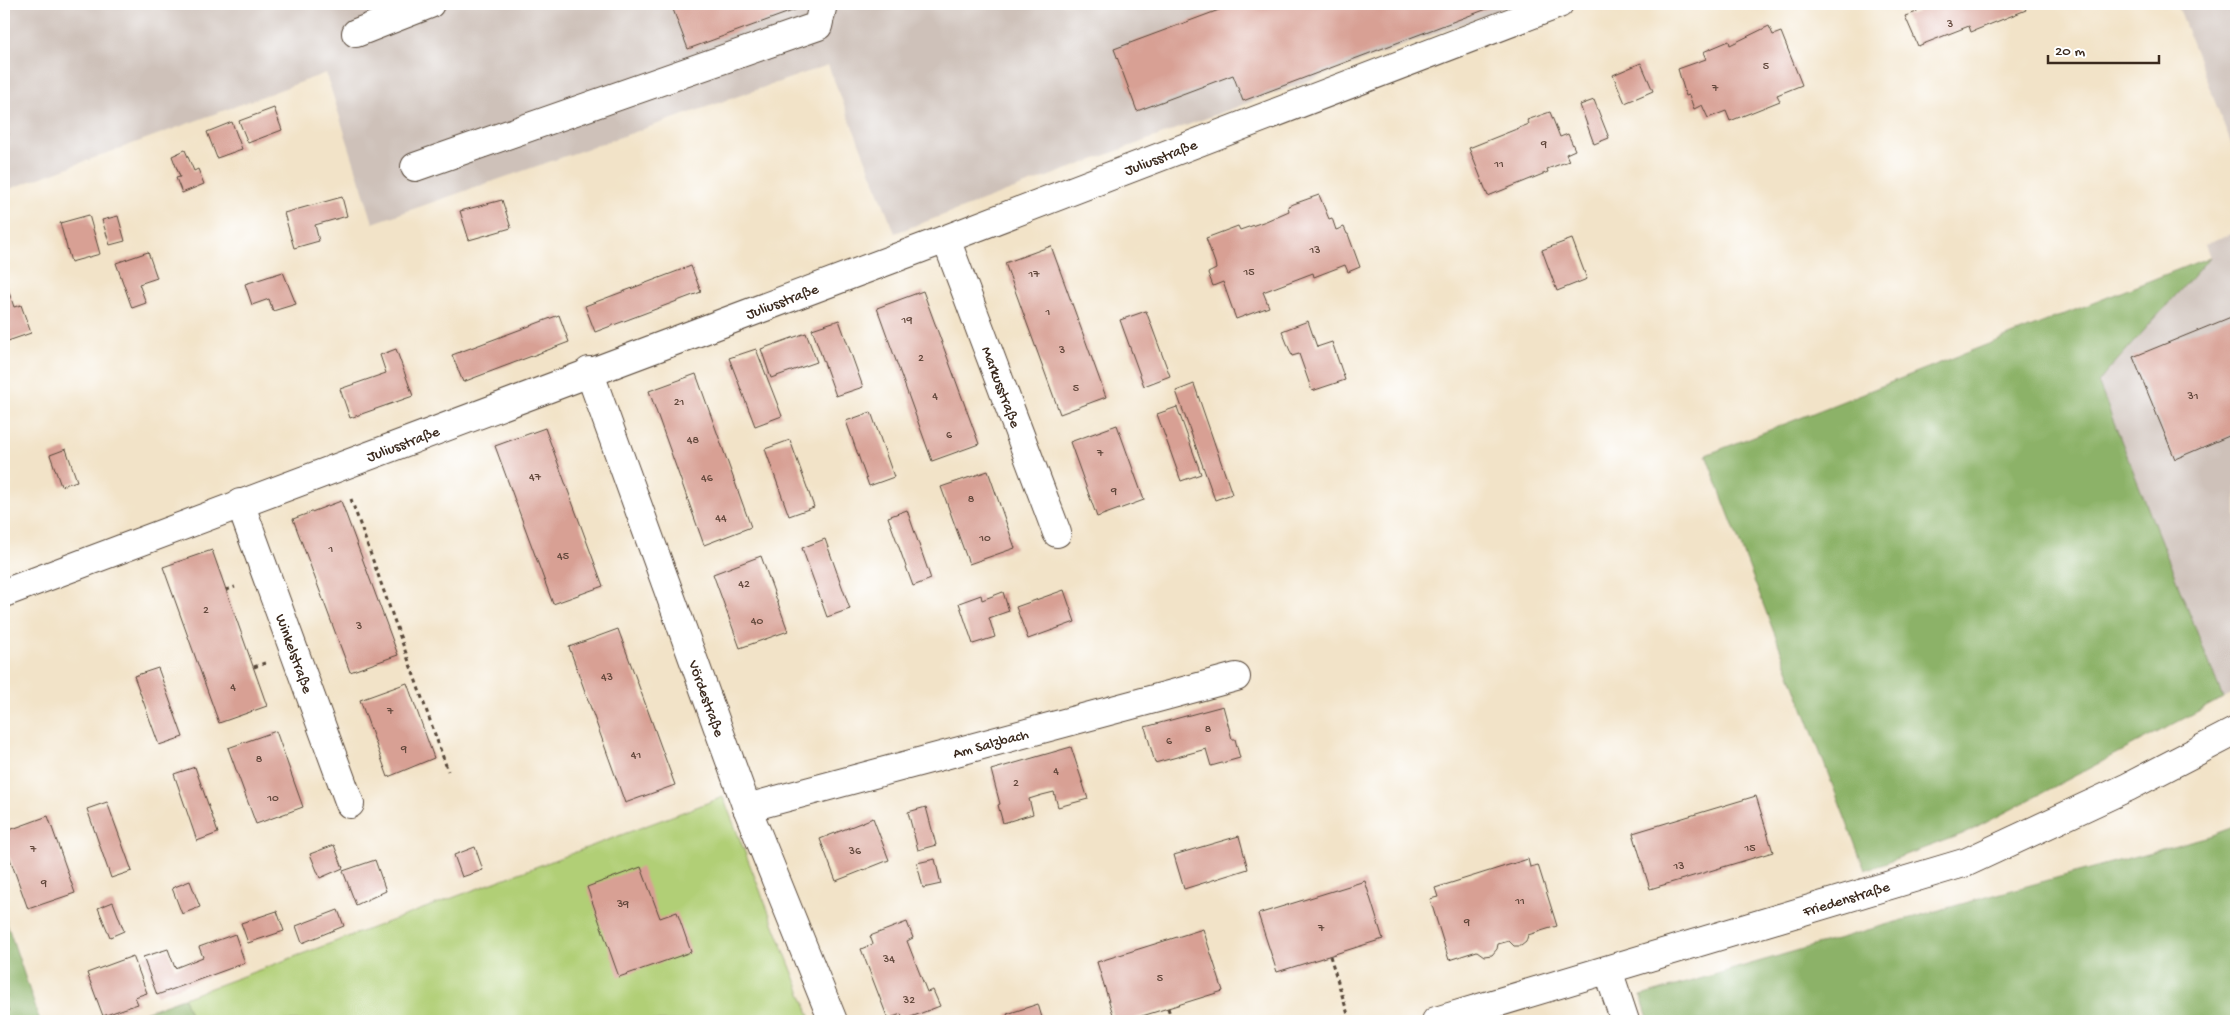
<svg xmlns="http://www.w3.org/2000/svg" width="2240" height="1025" font-family="'Gochi Hand',sans-serif">
  <rect width="100%" height="100%" fill="#fff"/>
  <filter id="ink" filterUnits="userSpaceOnUse"><feTurbulence type="fractalNoise" baseFrequency=".02" numOctaves="2"/><feDisplacementMap in="SourceGraphic" scale="10" xChannelSelector="R" yChannelSelector="G"/><feConvolveMatrix kernelMatrix="1 2 1 2 8 2 1 2 1" color-interpolation-filters="sRGB"/></filter>
  <filter id="wash" filterUnits="userSpaceOnUse"><feTurbulence type="fractalNoise" baseFrequency=".0096" numOctaves="4" result="noise"/><feDisplacementMap in="SourceGraphic" scale="20" xChannelSelector="R" yChannelSelector="G"/><feGaussianBlur stdDeviation="1.12" result="paint"/><feColorMatrix in="noise" values="0 0 0 0 0 0 0 0 0 0 0 0 0 0 0 0 0 1.4 0 .05"/><feComposite in="paint" operator="in"/></filter>
  <g filter="url(#wash)">
    <rect width="100%" height="100%" fill="#f2e3c8"/>
    <path fill="#cec1b9" d="M 4,4 L 1516,4 L 895,233 L 828,65 L 373,223 L 326,73 L 4,191 Z
      M 2177,4 L 2236,4 L 2236,156 Z
      M 2236,232 L 2236,692 L 2223,698 L 2098,382 L 2210,257 L 2205,244 Z"/>
    <path fill="#b1cf76" stroke="#767c4a" d="M 723,797 L 812,1021 L 192,1021 L 184,998 Z"/>
    <path fill="#8cb267" stroke="#646e42" d="M 2210,257 L 2098,382 L 2223,698 L 1968,832 L 1865,870 L 1706,455 Z
      M 2236,826 L 2236,1021 L 1649,1021 L 1641,996 L 1885,925 L 2209,836 Z
      M 4,915 L 40,1021 L 4,1021 Z
      M 184,998 L 192,1021 L 120,1021 L 183,998 Z"/>
    <g id="blocks">
      <path fill="#d8a094" d="M 671,4 L 806,4 L 806,6 L 688,49 Z
        M 1235,4 L 1500,4 L 1243,101 L 1233,75 L 1137,111 L 1114,49 Z
        M 1913,4 L 2023,4 L 2026,10 L 1971,32 L 1969,26 L 1918,46 L 1905,16 L 1917,12 Z
        M 1769,26 L 1773,35 L 1781,32 L 1802,85 L 1777,95 L 1780,101 L 1730,121 L 1726,111 L 1708,118 L 1702,105 L 1694,109 L 1689,95 L 1686,96 L 1678,69 L 1706,59 L 1703,52 L 1729,41 L 1730,45 Z
        M 1641,63 L 1653,91 L 1625,103 L 1613,75 Z
        M 1594,100 L 1609,138 L 1594,144 L 1580,105 Z
        M 274,108 L 282,130 L 248,143 L 239,121 Z
        M 1550,112 L 1560,137 L 1568,134 L 1575,150 L 1566,154 L 1569,161 L 1547,169 L 1548,172 L 1488,196 L 1469,148 L 1529,124 L 1527,120 Z
        M 232,122 L 242,149 L 217,158 L 207,132 Z
        M 4,123 L 9,135 L 4,137 Z
        M 185,150 L 194,171 L 198,169 L 204,184 L 182,193 L 176,178 L 180,177 L 172,156 Z
        M 1319,195 L 1329,219 L 1332,218 L 1336,230 L 1344,227 L 1347,234 L 1348,234 L 1360,267 L 1348,272 L 1345,265 L 1314,277 L 1313,273 L 1263,292 L 1269,307 L 1236,319 L 1223,282 L 1213,286 L 1208,273 L 1216,269 L 1215,263 L 1206,238 L 1238,226 L 1240,230 L 1266,221 L 1289,211 L 1288,206 Z
        M 342,197 L 347,216 L 315,225 L 319,241 L 294,248 L 284,213 Z
        M 502,200 L 511,228 L 469,240 L 460,211 Z
        M 89,215 L 100,254 L 71,262 L 60,223 Z
        M 118,216 L 125,241 L 110,245 L 102,220 Z
        M 1572,239 L 1587,279 L 1557,291 L 1542,250 Z
        M 1051,246 L 1106,397 L 1060,414 L 1005,263 Z
        M 148,252 L 157,278 L 139,284 L 146,303 L 132,308 L 116,263 Z
        M 691,266 L 701,292 L 595,332 L 585,306 Z
        M 283,272 L 296,304 L 273,311 L 269,299 L 252,305 L 245,284 Z
        M 4,278 L 14,307 L 21,305 L 31,333 L 5,342 Z
        M 923,291 L 979,444 L 932,461 L 877,308 Z
        M 1146,311 L 1170,376 L 1144,386 L 1120,320 Z
        M 559,315 L 569,342 L 463,382 L 452,355 Z
        M 2236,315 L 2236,433 L 2175,459 L 2133,357 Z
        M 839,320 L 863,387 L 836,396 L 812,329 Z
        M 1308,321 L 1317,347 L 1332,342 L 1345,380 L 1312,391 L 1299,354 L 1292,356 L 1282,331 Z
        M 806,333 L 817,362 L 771,378 L 761,349 Z
        M 396,349 L 413,396 L 350,418 L 340,389 L 386,373 L 380,355 Z
        M 756,349 L 782,416 L 755,426 L 729,358 Z
        M 696,374 L 751,527 L 704,545 L 649,391 Z
        M 1194,384 L 1232,494 L 1215,500 L 1176,391 Z
        M 1177,407 L 1201,474 L 1181,481 L 1157,414 Z
        M 871,412 L 894,477 L 869,486 L 846,421 Z
        M 1117,425 L 1144,500 L 1097,517 L 1070,442 Z
        M 545,428 L 603,586 L 553,604 L 495,446 Z
        M 790,440 L 814,507 L 789,516 L 765,449 Z
        M 66,449 L 77,481 L 61,486 L 50,455 Z
        M 988,471 L 1015,548 L 969,564 L 941,487 Z
        M 341,501 L 398,655 L 350,672 L 293,519 Z
        M 907,510 L 931,579 L 913,586 L 888,517 Z
        M 825,539 L 850,609 L 827,617 L 802,548 Z
        M 212,550 L 267,706 L 219,723 L 163,567 Z
        M 761,556 L 788,631 L 740,648 L 713,574 Z
        M 1064,590 L 1075,622 L 1028,639 L 1016,607 Z
        M 1003,592 L 1009,611 L 989,618 L 995,637 L 973,644 L 959,603 L 981,595 L 982,600 Z
        M 618,629 L 675,785 L 625,803 L 569,647 Z
        M 158,668 L 183,737 L 159,745 L 134,676 Z
        M 407,683 L 434,758 L 388,777 L 360,700 Z
        M 1223,706 L 1232,739 L 1235,739 L 1240,758 L 1211,766 L 1206,749 L 1155,763 L 1145,727 Z
        M 276,731 L 303,807 L 256,824 L 228,748 Z
        M 1071,747 L 1088,799 L 1058,807 L 1054,792 L 1042,795 L 1029,799 L 1033,814 L 1003,823 L 998,805 L 1000,804 L 991,770 Z
        M 195,767 L 218,833 L 197,841 L 174,774 Z
        M 1756,796 L 1773,852 L 1650,889 L 1633,833 Z
        M 107,802 L 132,871 L 111,878 L 87,809 Z
        M 926,807 L 936,845 L 918,850 L 908,812 Z
        M 48,816 L 75,893 L 28,909 L 4,842 L 4,832 Z
        M 873,818 L 889,860 L 836,881 L 820,839 Z
        M 1239,836 L 1248,869 L 1184,889 L 1174,855 Z
        M 334,845 L 343,868 L 320,878 L 310,854 Z
        M 475,847 L 483,870 L 462,877 L 454,855 Z
        M 935,859 L 941,884 L 923,888 L 917,863 Z
        M 1528,859 L 1530,867 L 1538,865 L 1557,926 L 1528,935 L 1526,942 L 1521,946 L 1514,946 L 1509,941 L 1498,944 L 1497,949 L 1492,955 L 1484,956 L 1477,951 L 1449,960 L 1430,899 L 1438,897 L 1435,888 Z
        M 375,860 L 386,891 L 356,905 L 343,871 Z
        M 641,867 L 660,918 L 677,912 L 691,952 L 619,977 L 587,887 Z
        M 190,881 L 200,907 L 182,914 L 172,888 Z
        M 1365,881 L 1383,939 L 1277,972 L 1258,914 Z
        M 113,902 L 124,931 L 110,937 L 98,908 Z
        M 338,910 L 344,926 L 302,943 L 296,926 Z
        M 277,911 L 284,931 L 248,943 L 241,923 Z
        M 907,922 L 913,938 L 907,941 L 927,992 L 933,990 L 940,1006 L 903,1020 L 901,1014 L 888,1019 L 861,949 L 873,944 L 870,936 Z
        M 1203,929 L 1223,991 L 1126,1021 L 1115,1021 L 1097,962 Z
        M 235,934 L 245,963 L 157,995 L 143,957 L 168,949 L 175,968 L 203,957 L 199,947 Z
        M 133,956 L 147,993 L 135,997 L 138,1004 L 103,1016 L 87,973 Z
        M 1038,1004 L 1043,1021 L 1010,1021 L 1007,1014 Z"/>
    </g>
  </g>
  <g filter="url(#ink)">
    <use href="#blocks" fill-opacity="0" stroke="#564638" stroke-width="1"/>
    <g fill="none" stroke-linecap="round" stroke-linejoin="round">
      <g stroke="#564638" stroke-width="30">
        <g id="minor">
          <path d="M 356,33 L 430,4"/>
          <path d="M 415,167 L 818,26 L 823,4"/>
          <path id="s1" d="M 946,239 L 1057,533"/>
          <path id="s2" d="M 589,371 L 747,808 L 833,1021"/>
          <path id="s3" d="M 240,503 L 350,804"/>
          <path id="s4" d="M 4,593 L 946,239 L 1559,4"/>
          <path id="s5" d="M 747,808 L 1236,677"/>
          <path d="M 1608,970 L 1625,1021"/>
          <path id="s6" d="M 1436,1021 L 1967,862 L 2128,787 L 2236,731"/>
        </g>
      </g>
      <path stroke="#564638" stroke-width="3" stroke-dasharray="4 4" stroke-linecap="butt" d="M 351,499 L 448,771
        M 226,590 L 235,587
        M 254,667 L 265,663
        M 1330,956 L 1350,1021
        M 4,977 L 8,1021
        M 1168,1008 L 1172,1021"/>
      <use href="#minor" stroke="#fff" stroke-width="28"/>
    </g>
  </g>
  <g text-anchor="middle" stroke-width="4" stroke-linejoin="round" paint-order="stroke">
    <g font-size="12" fill="#62483c">
      <text x="1950" y="27">3</text>
      <text x="1766" y="69">5</text>
      <text x="1715" y="91">7</text>
      <text x="1544" y="147">9</text>
      <text x="1499" y="167">11</text>
      <text x="1315" y="253">13</text>
      <text x="1249" y="275">15</text>
      <text x="1034" y="277">17</text>
      <text x="1048" y="315">1</text>
      <text x="907" y="323">19</text>
      <text x="1062" y="353">3</text>
      <text x="921" y="361">2</text>
      <text x="1076" y="391">5</text>
      <text x="935" y="399">4</text>
      <text x="2193" y="399">31</text>
      <text x="679" y="405">21</text>
      <text x="949" y="438">6</text>
      <text x="693" y="443">48</text>
      <text x="1100" y="456">7</text>
      <text x="535" y="480">47</text>
      <text x="707" y="481">46</text>
      <text x="1114" y="494">9</text>
      <text x="971" y="502">8</text>
      <text x="721" y="521">44</text>
      <text x="985" y="541">10</text>
      <text x="331" y="552">1</text>
      <text x="563" y="559">45</text>
      <text x="744" y="587">42</text>
      <text x="206" y="613">2</text>
      <text x="757" y="624">40</text>
      <text x="359" y="629">3</text>
      <text x="607" y="680">43</text>
      <text x="233" y="690">4</text>
      <text x="390" y="714">7</text>
      <text x="1208" y="732">8</text>
      <text x="1169" y="744">6</text>
      <text x="404" y="752">9</text>
      <text x="636" y="758">41</text>
      <text x="259" y="762">8</text>
      <text x="1056" y="774">4</text>
      <text x="1016" y="786">2</text>
      <text x="273" y="801">10</text>
      <text x="1750" y="851">15</text>
      <text x="33" y="852">7</text>
      <text x="855" y="854">36</text>
      <text x="1679" y="869">13</text>
      <text x="44" y="886">9</text>
      <text x="1520" y="904">11</text>
      <text x="623" y="907">39</text>
      <text x="1467" y="925">9</text>
      <text x="1321" y="931">7</text>
      <text x="889" y="962">34</text>
      <text x="1160" y="981">5</text>
      <text x="909" y="1003">32</text>
    </g>
    <g font-size="15" fill="#3b2a1e" stroke="#fff">
      <text dy="5" stroke="none"><textPath href="#s4" startOffset="1236">Juliusstraße</textPath></text>
      <text dy="5" stroke="none"><textPath href="#s4" startOffset="831">Juliusstraße</textPath></text>
      <text dy="5" stroke="none"><textPath href="#s1" startOffset="158">Markusstraße</textPath></text>
      <text dy="5" stroke="none"><textPath href="#s4" startOffset="426">Juliusstraße</textPath></text>
      <text dy="5" stroke="none"><textPath href="#s3" startOffset="160">Winkelstraße</textPath></text>
      <text dy="5" stroke="none"><textPath href="#s2" startOffset="348">Vördestraße</textPath></text>
      <text dy="5" stroke="none"><textPath href="#s5" startOffset="252">Am Salzbach</textPath></text>
      <text dy="5" stroke="none"><textPath href="#s6" startOffset="428">Friedenstraße</textPath></text>
    </g>
  </g>
  <rect width="2240" height="1025" fill="none" stroke="#fff" stroke-width="20"/>
  <path d="M2048 55v8h111v-8" fill="none" stroke="#3b2a1e" stroke-width="2.5"/>
  <text x="2055" y="55" font-size="15" fill="#3b2a1e" stroke="#ffffff" stroke-width="4" paint-order="stroke">20 m</text>
</svg>
